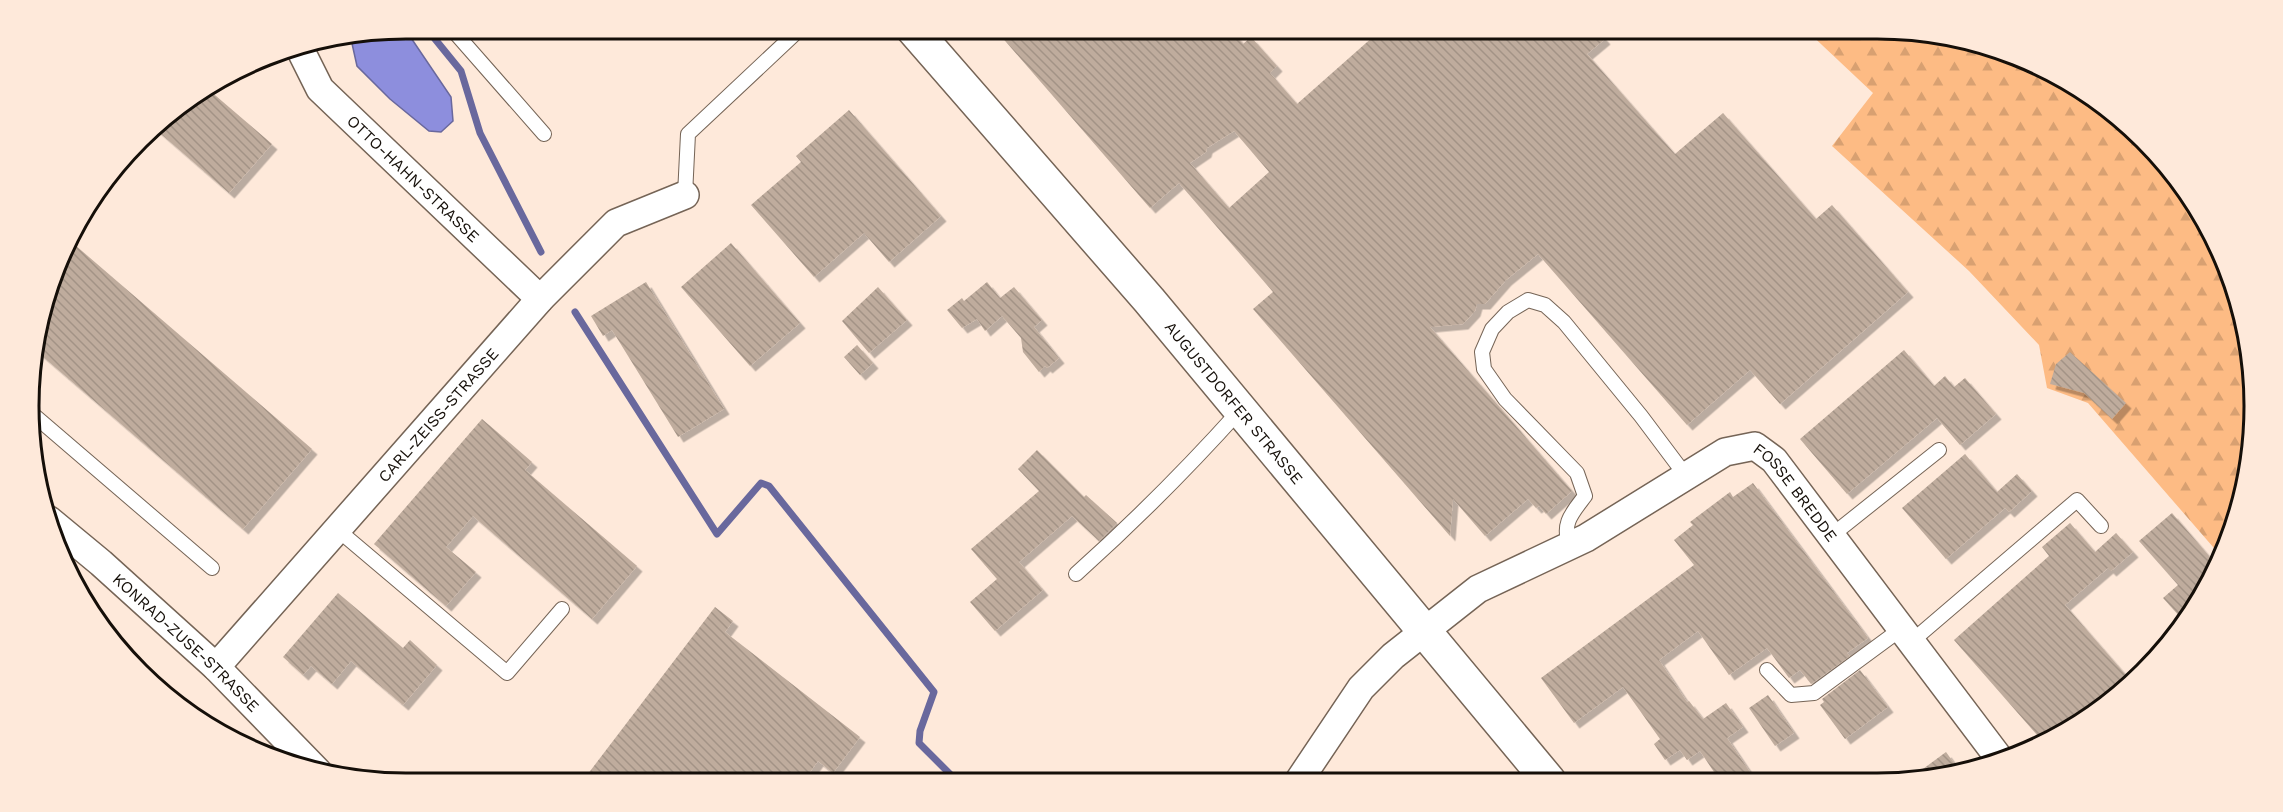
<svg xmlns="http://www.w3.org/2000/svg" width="2283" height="812" font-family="'Work Sans',sans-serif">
  <defs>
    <pattern id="forest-firs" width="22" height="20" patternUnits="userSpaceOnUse" patternTransform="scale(1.5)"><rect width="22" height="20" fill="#fdbb84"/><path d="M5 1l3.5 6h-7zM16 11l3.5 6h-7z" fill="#d8a071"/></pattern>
    <pattern id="building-back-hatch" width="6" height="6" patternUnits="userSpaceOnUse" patternTransform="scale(1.5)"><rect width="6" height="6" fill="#bfac9d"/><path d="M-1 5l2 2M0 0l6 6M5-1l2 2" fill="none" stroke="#a39386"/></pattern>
    <filter id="shadow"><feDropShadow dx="5.5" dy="5.5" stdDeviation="0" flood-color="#0004"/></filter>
  </defs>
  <rect width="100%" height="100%" fill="#fee9da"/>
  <path fill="url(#forest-firs)" d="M 1805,29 L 1877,29 L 1974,41 L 2107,106 L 2204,217 L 2251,356 L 2242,503 L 2220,555 L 2088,403 L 2047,388 L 2039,345 L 1969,271 L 1832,146 L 1873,93 Z"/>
  <path fill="#8d8edd" stroke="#69689d" stroke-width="1.5" d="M 405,29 L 451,97 L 453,121 L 441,132 L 429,131 L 390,99 L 357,66 L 351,39 Z"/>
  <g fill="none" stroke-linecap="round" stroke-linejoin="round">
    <path stroke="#69689d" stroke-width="7" d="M 426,28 L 461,71 L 480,133 L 541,252
      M 575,312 L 717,534 L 761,483 L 769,486 L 934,692 L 920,731 L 919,743 L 958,782"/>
  </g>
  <path fill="url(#building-back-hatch)" fill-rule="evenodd" filter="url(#shadow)" d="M 994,28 L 1230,28 L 1243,44 L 1251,37 L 1277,66 L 1270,73 L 1297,104 L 1383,28 L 1595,28 L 1605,39 L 1587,54 L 1675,154 L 1723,113 L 1816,219 L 1832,205 L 1908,292 L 1780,404 L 1750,370 L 1687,425 L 1538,254 L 1506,280 L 1485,304 L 1477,304 L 1475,311 L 1463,324 L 1430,327 L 1572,491 L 1546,514 L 1539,506 L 1536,508 L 1528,499 L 1485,536 L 1453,499 L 1450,536 L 1253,309 L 1273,292 L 1179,183 L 1150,208 ZM 1234,131 L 1269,172 L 1229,208 L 1190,163 L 1206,152 L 1207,148 Z
    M 209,90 L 272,144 L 229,193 L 153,127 L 157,122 Z
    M 849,110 L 941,216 L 889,262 L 864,233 L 814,277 L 751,205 L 801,162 L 796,156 Z
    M 68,239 L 312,449 L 243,529 L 34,349 Z
    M 731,243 L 800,323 L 750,366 L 681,287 Z
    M 646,282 L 724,409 L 678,437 L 612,330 L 603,336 L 591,316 Z
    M 987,282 L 1000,298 L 1014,287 L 1042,320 L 1034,327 L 1059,358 L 1047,368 L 1045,366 L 1039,372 L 1023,352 L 1021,338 L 1002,316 L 985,331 L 977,319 L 962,328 L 947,310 L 962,298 L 964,301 Z
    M 878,287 L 907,320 L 869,353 L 842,321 Z
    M 857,345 L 873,363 L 860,375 L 844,357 Z
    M 1904,350 L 1934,386 L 1945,376 L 1954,387 L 1965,378 L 1996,414 L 1960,445 L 1937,418 L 1847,494 L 1800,439 Z
    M 2070,352 L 2126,403 L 2112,419 L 2084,393 L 2050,384 L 2056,364 Z
    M 482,419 L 532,462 L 525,470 L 637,566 L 592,619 L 473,516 L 446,547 L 476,572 L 446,606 L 374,544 Z
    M 1037,450 L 1084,497 L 1086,495 L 1117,523 L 1099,541 L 1072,516 L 1019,562 L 1043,590 L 995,631 L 970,602 L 997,579 L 971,549 L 1039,491 L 1018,469 Z
    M 1965,454 L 1997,492 L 2017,474 L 2032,491 L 2009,512 L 2005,508 L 1946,559 L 1902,508 Z
    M 1753,483 L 1868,638 L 1847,653 L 1850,656 L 1811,684 L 1800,670 L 1789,678 L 1767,648 L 1729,675 L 1698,631 L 1659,660 L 1687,702 L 1689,701 L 1703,719 L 1726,703 L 1743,727 L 1727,738 L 1756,781 L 1720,781 L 1700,751 L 1687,760 L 1680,750 L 1665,760 L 1654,744 L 1660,739 L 1623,687 L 1574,723 L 1541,678 L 1694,565 L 1674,540 L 1693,525 L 1690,522 L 1730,492 L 1733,497 Z
    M 2172,513 L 2216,564 L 2204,595 L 2182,619 L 2163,598 L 2178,585 L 2139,541 Z
    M 2070,523 L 2095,552 L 2116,533 L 2133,552 L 2111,571 L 2108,568 L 2065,605 L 2132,682 L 2126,690 L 2045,744 L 1954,640 L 2049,556 L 2042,547 Z
    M 338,593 L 403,648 L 410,640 L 437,665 L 403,705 L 351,661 L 332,684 L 311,666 L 303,675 L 283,657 Z
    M 715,607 L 733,621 L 725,632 L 860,737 L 833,773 L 818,761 L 802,783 L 581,783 Z
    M 1860,670 L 1888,707 L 1845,739 L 1820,705 L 1824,702 L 1822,699 Z
    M 1768,695 L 1794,733 L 1775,746 L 1749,708 Z
    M 1946,752 L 1959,770 L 1927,780 L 1908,780 Z"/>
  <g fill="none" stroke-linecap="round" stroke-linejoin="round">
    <g stroke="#756456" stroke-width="16">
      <path id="lane" d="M 451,28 L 544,134
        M 685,195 L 688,134 L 801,28
        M 36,417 L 212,568
        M 338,530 L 507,673 L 562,609
        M 1831,536 L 1939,450
        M 1570,546 C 1561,524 1572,513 1585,496 L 1577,473 L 1505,399 L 1484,369 L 1482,352 L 1492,329 L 1508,312 L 1528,300 L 1545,305 L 1564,322 L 1641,416 L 1686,476
        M 1076,574 C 1134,522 1188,468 1240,410
        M 1911,642 L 2077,500 L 2101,526
        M 1767,670 L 1791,695 L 1814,693 L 1901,629"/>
    </g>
    <g stroke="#756456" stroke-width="30">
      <g id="street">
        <path id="s1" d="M 300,49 L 320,89 L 540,299"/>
        <path id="s2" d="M 49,520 L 101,563 L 216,667 L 318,772"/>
        <path id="s3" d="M 216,667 L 540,299 L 616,223 L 685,195"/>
        <path id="s4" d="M 1298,782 L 1361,688 L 1393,656 L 1478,589 L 1586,538 L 1725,452 L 1755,446 L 1774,460 L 1999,758"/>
      </g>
    </g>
    <g stroke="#756456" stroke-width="36">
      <g id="secondary">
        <path id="s5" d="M 912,28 L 1149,300 L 1549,781"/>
      </g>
    </g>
    <use href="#lane" stroke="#fff" stroke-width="14"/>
    <use href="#street" stroke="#fff" stroke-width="27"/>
    <use href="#secondary" stroke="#fff" stroke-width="33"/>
  </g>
  <g text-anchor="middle" stroke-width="4.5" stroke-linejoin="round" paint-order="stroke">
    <g font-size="16" fill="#150f09" stroke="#fee9da">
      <text dy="6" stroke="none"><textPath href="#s1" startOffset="174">OTTO-HAHN-STRASSE</textPath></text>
      <text dy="6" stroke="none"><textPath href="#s5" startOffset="494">AUGUSTDORFER STRASSE</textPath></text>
      <text dy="6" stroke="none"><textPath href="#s3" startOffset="336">CARL-ZEISS-STRASSE</textPath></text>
      <text dy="6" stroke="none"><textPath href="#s4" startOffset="642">FOSSE BREDDE</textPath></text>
      <text dy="6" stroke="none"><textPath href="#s2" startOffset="184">KONRAD-ZUSE-STRASSE</textPath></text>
    </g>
  </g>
  <path d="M0 0H2283V812H0ZM406 39H1877A367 367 0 0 1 2244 406V406A367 367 0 0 1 1877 773H406A367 367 0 0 1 39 406V406A367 367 0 0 1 406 39Z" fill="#fee9da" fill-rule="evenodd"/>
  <path fill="none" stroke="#150f09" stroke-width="3" d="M406 39H1877A367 367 0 0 1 2244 406V406A367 367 0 0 1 1877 773H406A367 367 0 0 1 39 406V406A367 367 0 0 1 406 39Z"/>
</svg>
